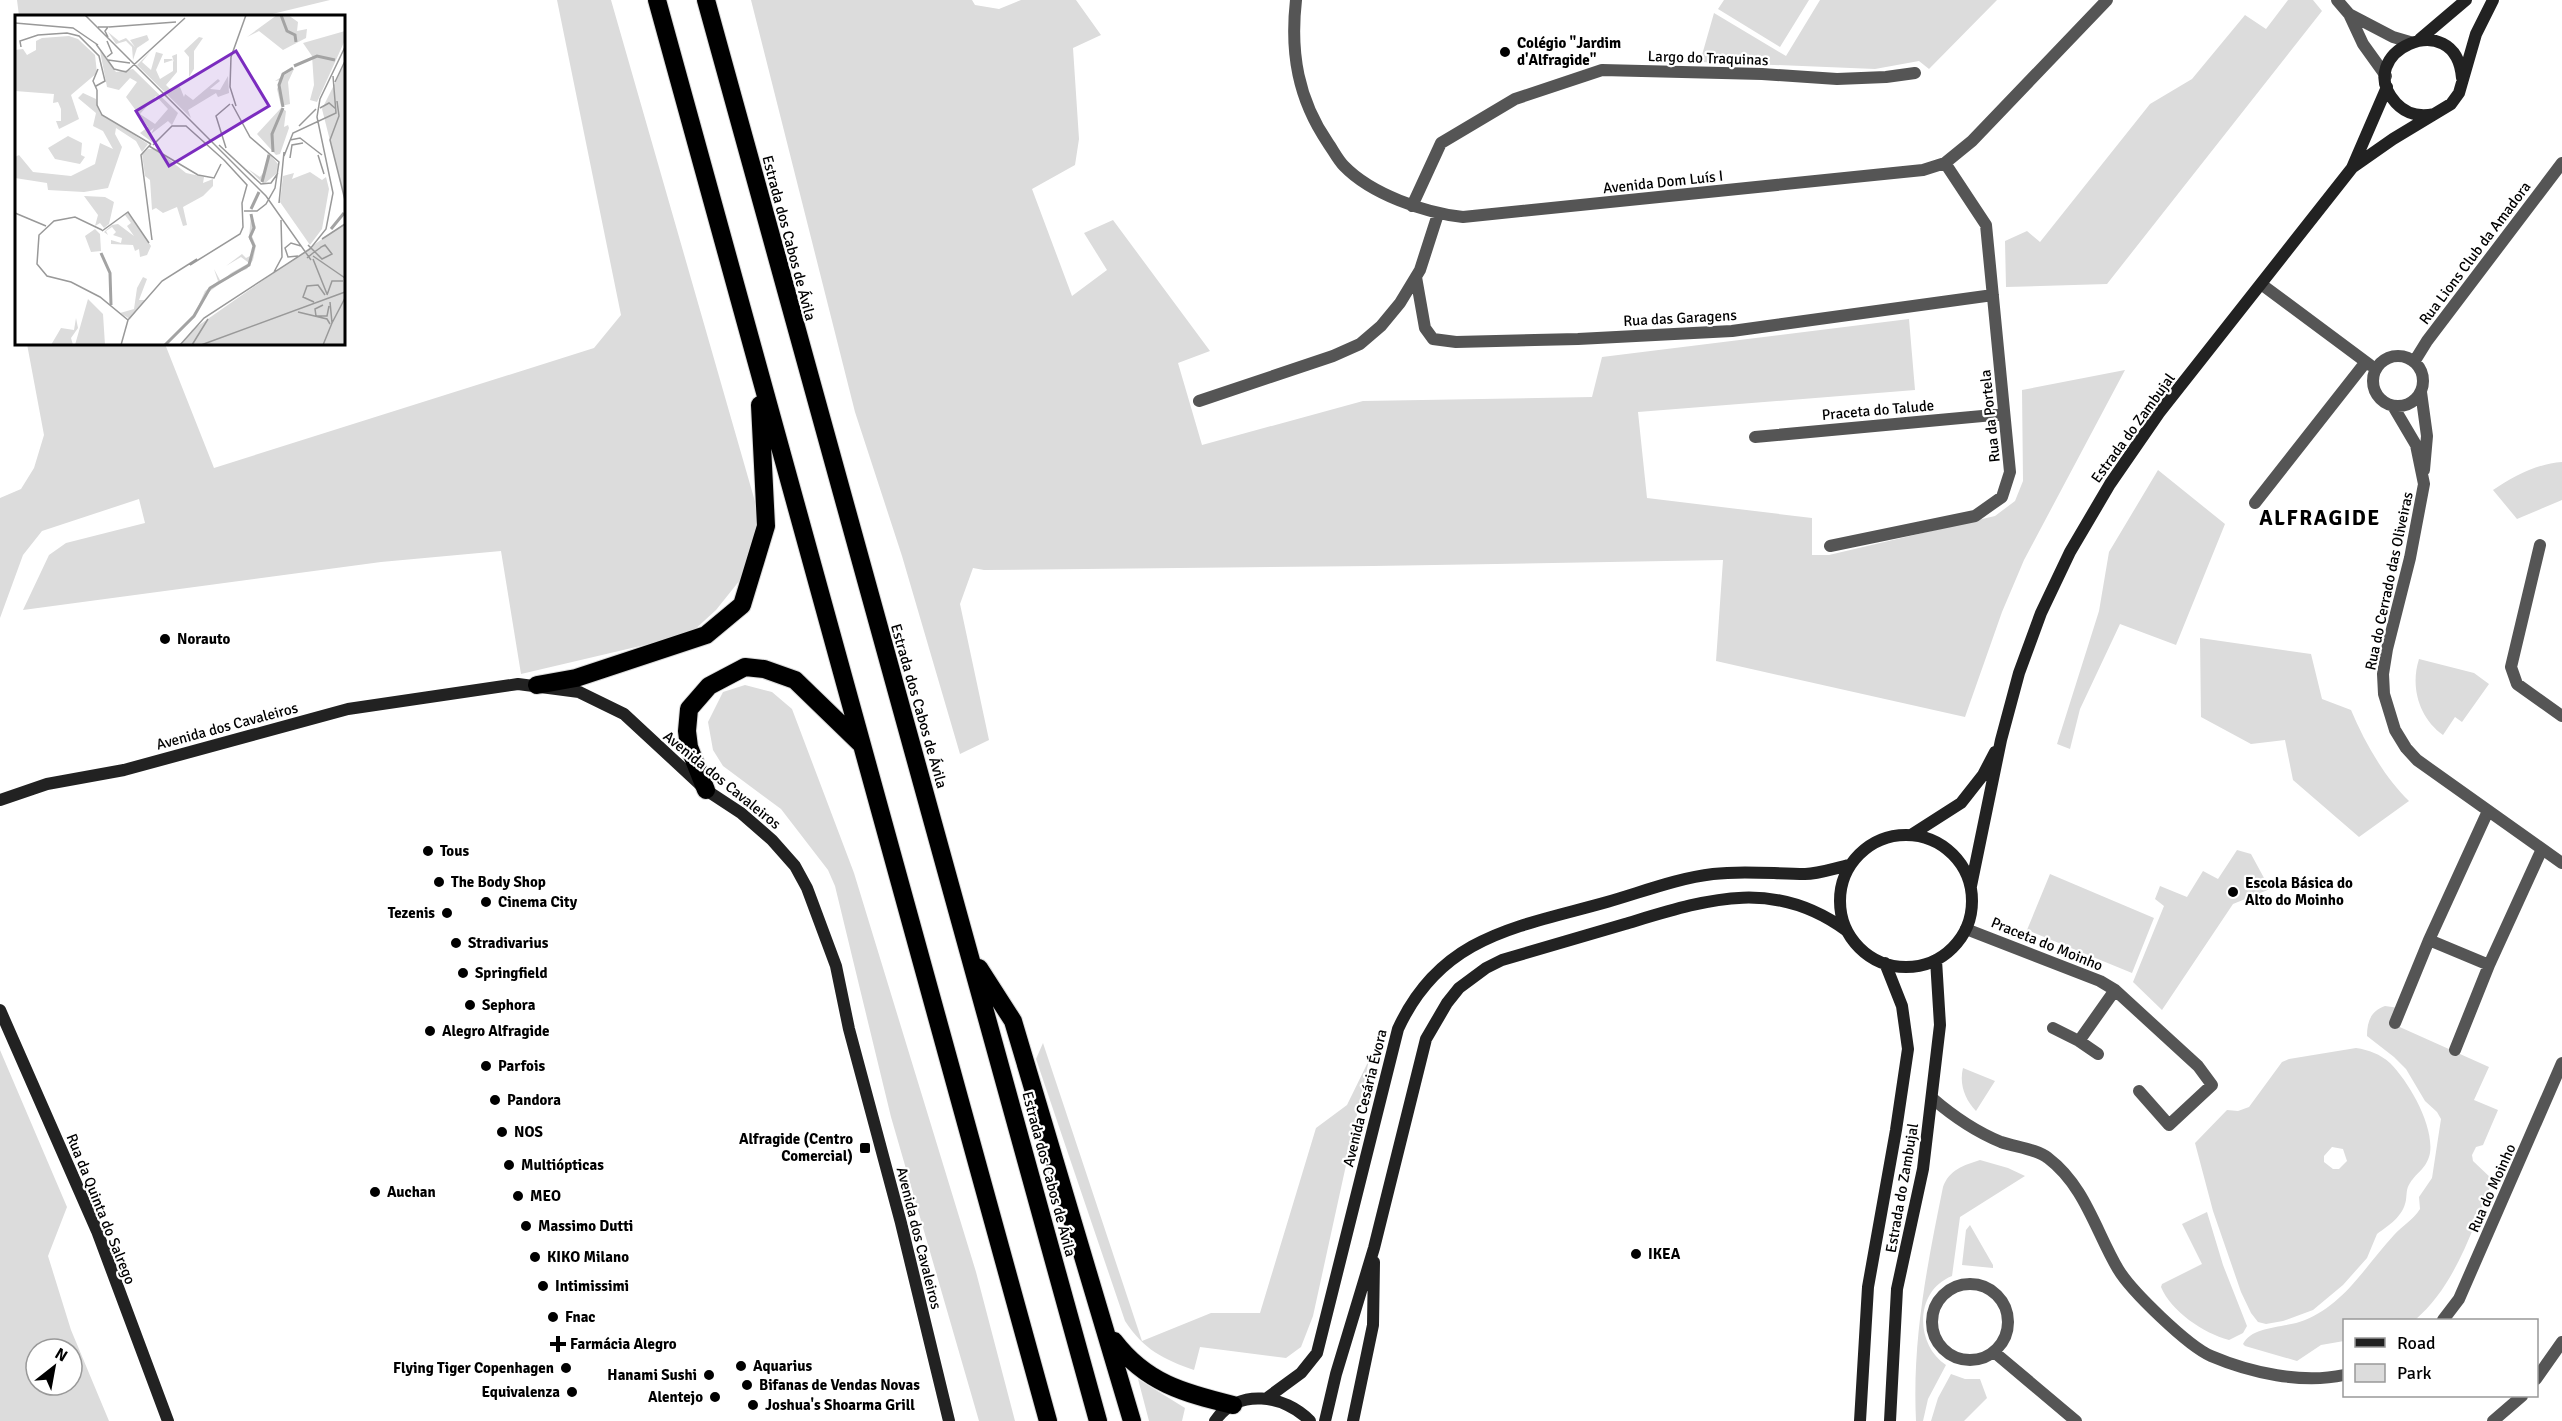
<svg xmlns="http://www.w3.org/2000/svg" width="2562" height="1421" font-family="Signika,sans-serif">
  <rect width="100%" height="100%" fill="#fff"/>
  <path fill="#dcdcdc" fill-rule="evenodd" d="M 17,0 L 330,0 L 264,16 L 19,16 Z
    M 557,0 L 611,0 L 760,519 L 756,549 L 740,580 L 716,610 L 692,632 L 653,643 L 521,674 L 501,551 L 381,562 L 23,610 L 49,555 L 66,543 L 145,523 L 139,499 L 42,531 L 23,555 L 0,618 L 0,498 L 21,489 L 34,468 L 44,435 L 27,344 L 165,344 L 214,468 L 594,348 L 621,315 Z
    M 751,0 L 972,0 L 975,5 L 999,9 L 1021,0 L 1076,0 L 1101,35 L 1073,48 L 1079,139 L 1075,165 L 1032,189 L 1072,296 L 1107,270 L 1084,233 L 1113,220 L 1210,351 L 1178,363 L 1202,445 L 1363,401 L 1592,397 L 1602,357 L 1909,319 L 1915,390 L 1638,412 L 1647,498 L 1812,518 L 1812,555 L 1829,555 L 1995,516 L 2015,501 L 2023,481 L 2022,390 L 2125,370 L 2024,560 L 2002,612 L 1965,717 L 1716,661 L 1723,560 L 1373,566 L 984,570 L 973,568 L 960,604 L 989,740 L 960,754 L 902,556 L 855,412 Z
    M 1724,0 L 1809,0 L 1780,47 L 1718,9 Z
    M 1820,0 L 1997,0 L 1929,69 L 1919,61 L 1875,69 L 1700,62 L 1714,13 L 1786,56 Z
    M 2288,0 L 2313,0 L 2322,11 L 2107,284 L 2006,287 L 2005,241 L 2027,231 L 2040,242 L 2150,104 L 2192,79 L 2245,15 L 2266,29 Z
    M 2562,462 L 2562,500 L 2517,519 L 2493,490 C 2514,476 2536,464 2562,462 Z
    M 2158,470 L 2225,524 L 2176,645 L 2120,624 L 2080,709 L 2070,749 L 2057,744 L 2099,611 L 2109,552 Z
    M 2200,638 L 2311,654 L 2322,699 L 2351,710 C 2364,741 2384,777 2409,801 L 2359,837 L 2293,780 L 2285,740 L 2251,744 L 2201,717 Z
    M 2419,659 L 2474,673 L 2489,684 L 2462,722 L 2455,717 L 2443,735 C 2419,718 2410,687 2419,659 Z
    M 745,685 L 772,692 L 792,709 L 854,873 L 976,1272 L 1015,1421 L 979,1421 L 891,1117 L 835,886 L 828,870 L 781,809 L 723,766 L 713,750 L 708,722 L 723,692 Z
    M 2237,850 L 2251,854 L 2270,889 L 2233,904 L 2162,1010 L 2133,982 L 2164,906 L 2155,899 L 2160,886 L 2187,897 L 2203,871 L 2218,879 Z
    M 2050,874 L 2154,918 L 2132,973 L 2027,930 Z
    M 2385,1006 L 2399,1008 L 2393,1024 L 2489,1067 L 2474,1100 L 2498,1110 L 2483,1145 L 2476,1147 L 2472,1155 L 2473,1161 L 2493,1180 C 2472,1229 2456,1285 2415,1320 L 2344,1320 L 2344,1341 L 2321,1345 L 2297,1361 L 2245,1346 L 2243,1344 C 2252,1325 2287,1328 2305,1320 C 2345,1304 2366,1265 2394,1235 C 2402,1226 2413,1220 2420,1209 L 2419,1197 L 2432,1178 L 2441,1119 L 2437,1112 L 2425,1101 L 2406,1069 L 2394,1057 L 2367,1036 C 2367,1021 2371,1011 2385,1006 Z
    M 1043,1043 L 1142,1341 L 1211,1313 L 1260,1313 L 1316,1128 L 1347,1105 L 1369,1060 L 1313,1316 L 1301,1347 L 1286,1358 L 1200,1347 L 1194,1370 C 1163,1359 1144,1350 1125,1321 L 1036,1059 Z
    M 2356,1048 C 2369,1050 2380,1054 2390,1063 C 2409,1082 2434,1125 2430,1153 C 2427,1168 2418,1171 2410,1183 C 2406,1189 2407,1193 2406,1200 C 2403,1217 2389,1225 2377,1234 L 2367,1258 L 2343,1285 L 2313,1310 L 2283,1321 L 2266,1324 L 2258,1322 L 2251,1313 L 2241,1292 L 2213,1211 L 2195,1143 L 2227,1110 L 2238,1111 L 2249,1107 L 2282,1062 L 2289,1059 ZM 2332,1147 L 2343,1149 L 2347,1161 L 2339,1169 L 2333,1169 L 2324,1162 L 2324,1156 Z
    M 0,1050 L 67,1207 L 48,1256 L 71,1330 L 109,1421 L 0,1421 ZM 36,1349 L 72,1349 L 72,1385 L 36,1385 Z
    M 1963,1068 L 1995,1081 L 1976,1111 C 1965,1100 1959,1084 1963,1068 Z
    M 1980,1160 L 2008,1168 L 2025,1176 L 1960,1217 L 1952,1276 C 1914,1291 1915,1345 1946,1365 L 1928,1399 L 1923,1421 L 1916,1421 C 1912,1340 1927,1266 1943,1187 C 1949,1170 1964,1165 1980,1160 Z
    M 2207,1212 L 2223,1265 L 2247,1326 L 2243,1333 L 2229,1340 C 2203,1333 2171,1311 2161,1287 L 2162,1284 L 2202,1264 L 2182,1224 Z
    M 1970,1225 L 1993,1265 L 1993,1268 L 1962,1265 L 1966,1230 Z
    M 1951,1374 L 1965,1379 L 1980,1379 L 1987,1398 L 1964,1421 L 1931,1421 L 1938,1398 Z
    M 1138,1379 L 1185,1408 L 1182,1421 L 1149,1421 Z"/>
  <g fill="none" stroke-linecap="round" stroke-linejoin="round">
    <g stroke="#dbdbdb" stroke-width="20">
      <path id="highway" d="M 657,0 L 1048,1421
        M 706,0 L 1098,1421
        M 537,685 L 576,678 L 706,635 L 742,605 L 766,526 L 760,405
        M 706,790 L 689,747 L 687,731 L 689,709 L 709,686 L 745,667 L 764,669 L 795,680 L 860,743
        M 979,968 L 1013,1021 L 1132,1421
        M 1114,1341 C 1146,1383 1184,1393 1233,1405"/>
    </g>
    <path stroke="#555" stroke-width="12" d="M 1296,0 C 1290,53 1298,99 1328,143 C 1333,150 1338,160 1344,166 C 1371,194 1425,213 1463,217 L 1923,170 L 1945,163 L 1972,141 L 2107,0
      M 2337,0 L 2349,14 L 2363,44 L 2386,76
      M 2349,14 L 2393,37 L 2410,42
      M 1412,206 L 1441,143 L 1515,99 L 1602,70 L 1762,74 L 1837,79 L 1886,77 L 1915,73
      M 1416,277 L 1425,328 L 1433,339 L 1456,342 L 1578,339 L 1732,331 L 1993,295
      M 2261,284 L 2370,365
      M2373 381a25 25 0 1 1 50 0a25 25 0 1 1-50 0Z
      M 2414,362 L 2427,341 L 2562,163
      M 2421,392 L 2427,436 L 2424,470
      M 1199,401 L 1333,356 L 1360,344 L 1381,326 L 1400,303 L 1420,270 L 1438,214
      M 2393,406 L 2416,445 L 2424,484 L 2410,558 L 2387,649 L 2383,674 L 2384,694 L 2395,730 L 2406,748 L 2417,760 L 2562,863
      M 1755,437 L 2004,414
      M 2255,503 L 2365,363
      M 2540,545 L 2511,667 L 2517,684 L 2562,716
      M 1830,546 L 1975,516 L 2002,497 L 2010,472 L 1986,225 L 1945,163
      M 1966,929 L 2100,981 L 2115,990 L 2198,1066 L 2212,1085 L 2169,1125 L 2139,1091
      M 2429,940 L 2489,965
      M 2395,1023 L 2429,940 L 2488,811
      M 2053,1028 L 2079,1041
      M 2455,1050 L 2489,965 L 2542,849
      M 2098,1054 L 2079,1041 L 2115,990
      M 1932,1098 C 1954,1117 1974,1131 2001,1142 C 2015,1147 2037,1149 2048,1158 C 2085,1186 2096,1232 2118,1269 C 2131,1291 2188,1346 2211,1356 C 2251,1373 2302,1384 2344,1375
      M1932 1322a38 38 0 1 1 76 0a38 38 0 1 1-76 0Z
      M 2443,1320 L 2459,1299 L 2562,1063
      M 1994,1352 L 2076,1421
      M 2536,1379 L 2562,1342
      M 2493,1421 L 2522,1396"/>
    <path stroke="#222" stroke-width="12" d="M 2420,39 L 2466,0
      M 2434,114 C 2420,117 2406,114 2396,103 C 2350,53 2456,4 2462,78
      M 2353,167 L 2393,139 L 2451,104 L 2459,93 L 2476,34 L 2493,0
      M 0,800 L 47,784 L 124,770 L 348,709 L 518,684 L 579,692 L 624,714 L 706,790 L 741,813 L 772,840 L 795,866 L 807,888 L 836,966 L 849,1029 L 901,1223 L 949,1421
      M 1911,835 L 1961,803 L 1983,775 L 1995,752
      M1840 901a66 66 0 1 1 132 0a66 66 0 1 1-132 0Z
      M 1971,886 L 2001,740 L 2019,673 L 2041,613 L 2070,552 L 2110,484 L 2159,413 L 2352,168 L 2387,87
      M 0,1010 L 97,1231 L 168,1421
      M 1267,1398 L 1301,1373 L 1317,1353 L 1398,1029 C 1441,935 1518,927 1607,902 C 1642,892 1678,878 1713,874 C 1744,870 1774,874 1805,874 C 1819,874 1835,868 1850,865
      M 1215,1421 C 1238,1387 1285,1395 1310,1421
      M 1325,1421 L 1336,1374 L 1374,1248 L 1426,1039 L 1447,1003 L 1459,988 L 1486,968 L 1502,960 C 1543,948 1584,936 1625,924 C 1705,900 1773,876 1847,931
      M 1353,1421 L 1373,1325 L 1374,1262
      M 1860,1421 L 1868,1287 L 1896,1130 L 1908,1049 L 1902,1006 L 1885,963
      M 1890,1421 L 1897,1289 L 1923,1169 L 1940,1025 L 1936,960"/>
    <use href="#highway" stroke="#000" stroke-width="18"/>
  </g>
  <g fill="#000" stroke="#fff" stroke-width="2">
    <circle cx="1505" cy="52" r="6"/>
    <circle cx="165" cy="639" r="6"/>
    <circle cx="428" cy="851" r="6"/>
    <circle cx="439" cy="882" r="6"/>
    <circle cx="2233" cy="892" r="6"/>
    <circle cx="486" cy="902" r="6"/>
    <circle cx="447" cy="913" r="6"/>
    <circle cx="456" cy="943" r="6"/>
    <circle cx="463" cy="973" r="6"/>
    <circle cx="470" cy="1005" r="6"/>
    <circle cx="430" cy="1031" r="6"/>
    <circle cx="486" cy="1066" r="6"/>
    <circle cx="495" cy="1100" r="6"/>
    <circle cx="502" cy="1132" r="6"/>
    <rect x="859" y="1142" width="12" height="12" rx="3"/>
    <circle cx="509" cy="1165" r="6"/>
    <circle cx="375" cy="1192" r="6"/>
    <circle cx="518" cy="1196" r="6"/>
    <circle cx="526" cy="1226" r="6"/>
    <circle cx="1636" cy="1254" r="6"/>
    <circle cx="535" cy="1257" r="6"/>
    <circle cx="543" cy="1286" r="6"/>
    <circle cx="553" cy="1317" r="6"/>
    <path d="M555 1335h6v6h6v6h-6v6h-6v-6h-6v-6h6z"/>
    <circle cx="741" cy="1366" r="6"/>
    <circle cx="566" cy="1368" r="6"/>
    <circle cx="709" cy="1375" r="6"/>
    <circle cx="747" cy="1385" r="6"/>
    <circle cx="572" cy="1392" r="6"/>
    <circle cx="715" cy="1397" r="6"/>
    <circle cx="753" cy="1405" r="6"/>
  </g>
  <g text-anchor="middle" stroke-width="4.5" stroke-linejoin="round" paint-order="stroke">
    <g font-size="15" font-weight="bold" fill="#000" stroke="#fff" text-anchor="start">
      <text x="1517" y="48">Colégio "Jardim<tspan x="1517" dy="17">d'Alfragide"</tspan></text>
      <text x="177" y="644">Norauto</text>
      <text x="440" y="856">Tous</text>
      <text x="451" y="887">The Body Shop</text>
      <text x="2245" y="888">Escola Básica do<tspan x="2245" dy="17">Alto do Moinho</tspan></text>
      <text x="498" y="907">Cinema City</text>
      <text x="435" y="918" text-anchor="end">Tezenis</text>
      <text x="468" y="948">Stradivarius</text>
      <text x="475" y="978">Springfield</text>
      <text x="482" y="1010">Sephora</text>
      <text x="442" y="1036">Alegro Alfragide</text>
      <text x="498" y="1071">Parfois</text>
      <text x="507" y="1105">Pandora</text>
      <text x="514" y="1137">NOS</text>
      <text x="853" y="1144" text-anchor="end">Alfragide (Centro<tspan x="853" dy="17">Comercial)</tspan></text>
      <text x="521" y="1170">Multiópticas</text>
      <text x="387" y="1197">Auchan</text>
      <text x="530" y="1201">MEO</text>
      <text x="538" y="1231">Massimo Dutti</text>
      <text x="1648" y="1259">IKEA</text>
      <text x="547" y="1262">KIKO Milano</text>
      <text x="555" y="1291">Intimissimi</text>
      <text x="565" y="1322">Fnac</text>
      <text x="570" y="1349">Farmácia Alegro</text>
      <text x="753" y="1371">Aquarius</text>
      <text x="554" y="1373" text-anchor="end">Flying Tiger Copenhagen</text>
      <text x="697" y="1380" text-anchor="end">Hanami Sushi</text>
      <text x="759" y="1390">Bifanas de Vendas Novas</text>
      <text x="560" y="1397" text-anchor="end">Equivalenza</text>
      <text x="703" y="1402" text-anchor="end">Alentejo</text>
      <text x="765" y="1410">Joshua's Shoarma Grill</text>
    </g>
    <g font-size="15" fill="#000" stroke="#fff">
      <text transform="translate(1708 58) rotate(2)" y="5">Largo do Traquinas</text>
      <text transform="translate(1663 182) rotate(-6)" y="5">Avenida Dom Luís I</text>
      <text transform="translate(789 238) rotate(75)" y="5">Estrada dos Cabos de Ávila</text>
      <text transform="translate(2475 253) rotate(-53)" y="5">Rua Lions Club da Amadora</text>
      <text transform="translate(1680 318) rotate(-3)" y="5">Rua das Garagens</text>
      <text transform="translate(1878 410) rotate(-5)" y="5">Praceta do Talude</text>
      <text transform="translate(1990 416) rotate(-96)" y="5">Rua da Portela</text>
      <text transform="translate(2133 428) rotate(-54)" y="5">Estrada do Zambujal</text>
      <text transform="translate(2389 581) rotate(-78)" y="5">Rua do Cerrado das Oliveiras</text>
      <text transform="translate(919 706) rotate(74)" y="5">Estrada dos Cabos de Ávila</text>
      <text transform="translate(227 726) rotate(-15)" y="5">Avenida dos Cavaleiros</text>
      <text transform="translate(722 780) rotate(39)" y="5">Avenida dos Cavaleiros</text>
      <text transform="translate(2047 944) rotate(22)" y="5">Praceta do Moinho</text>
      <text transform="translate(1365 1098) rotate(-76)" y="5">Avenida Cesária Évora</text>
      <text transform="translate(1049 1174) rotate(75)" y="5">Estrada dos Cabos de Ávila</text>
      <text transform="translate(1902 1188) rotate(-80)" y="5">Estrada do Zambujal</text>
      <text transform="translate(2492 1188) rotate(-66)" y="5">Rua do Moinho</text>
      <text transform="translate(101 1209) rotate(68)" y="5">Rua da Quinta do Salrego</text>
      <text transform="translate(919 1238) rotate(76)" y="5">Avenida dos Cavaleiros</text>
    </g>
    <g font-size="21" font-weight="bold" letter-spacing="1.5" fill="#000" stroke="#fff">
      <text x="2320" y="525">ALFRAGIDE</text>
    </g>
  </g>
  <g transform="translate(15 15)">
    <rect width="330" height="330" fill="#fff"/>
    <path d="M 262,0 L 273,0 L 283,7 L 282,16 L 292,14 L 291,23 L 268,35 L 244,16 L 232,22 ZM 330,16 L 330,25 L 302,87 L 295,85 L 299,70 L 297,41 L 288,28 ZM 93,17 L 104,26 L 111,23 L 120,32 L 115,25 L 132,20 L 134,25 L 122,33 L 118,45 L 117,32 L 111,26 L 101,29 ZM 54,21 L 63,24 L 80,40 L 82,58 L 56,80 L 64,104 L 44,114 L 41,106 L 46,106 L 46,94 L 43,87 L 38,88 L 39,79 L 0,76 L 0,35 L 8,34 L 12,40 L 21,35 L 21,26 L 27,23 ZM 184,22 L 188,23 L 179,36 L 179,54 L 174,62 L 174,42 L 169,36 ZM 85,36 L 101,57 L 118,54 L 163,98 L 157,110 L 153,106 L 136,119 L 139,113 L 135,116 L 138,128 L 125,118 L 133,112 L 111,82 L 122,67 L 115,63 L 104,75 L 92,72 ZM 141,81 L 153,94 L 140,109 L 125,99 ZM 136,36 L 127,47 L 136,55 L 141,37 L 148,39 L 141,55 L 145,64 L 158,56 L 158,45 L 149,48 L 149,44 L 157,44 L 159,47 L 157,41 L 162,39 L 162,57 L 151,70 L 155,74 L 165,72 L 169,82 L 170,79 L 178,85 L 203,64 L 205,66 L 195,74 L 205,75 L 213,61 L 214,78 L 203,82 L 201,78 L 173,95 L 176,103 L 122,50 ZM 330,48 L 330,185 L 307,94 ZM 279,54 L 273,67 L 275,89 L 266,91 L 262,74 L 266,65 L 260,66 ZM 68,78 L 81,84 L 85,98 L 133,129 L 127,137 L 121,126 L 101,113 L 100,119 L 107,132 L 93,173 L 69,177 L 33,175 L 32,168 L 0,163 L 0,142 L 4,140 L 18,157 L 56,161 L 80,149 L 85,128 L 98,134 L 88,116 L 78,111 L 81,98 L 63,83 ZM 266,93 L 271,96 L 269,112 L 273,110 L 274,113 L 265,139 L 261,140 L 242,119 ZM 53,121 L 67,128 L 66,140 L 70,142 L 65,149 L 40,144 L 33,133 ZM 133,134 L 141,134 L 171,158 L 189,162 L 188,168 L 198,164 L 198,171 L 188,181 L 168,192 L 172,210 L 168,211 L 162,192 L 148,198 L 141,193 L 137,195 L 135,165 L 130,161 L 127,139 ZM 253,137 L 263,149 L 261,159 L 249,169 L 233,154 L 245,162 L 251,154 ZM 295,157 L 307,165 L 311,162 L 314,174 L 307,214 L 295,230 L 265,187 L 268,161 L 279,158 L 277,164 ZM 69,181 L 90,182 L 99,187 L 94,209 L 89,213 L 85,208 L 80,211 L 83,200 ZM 113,198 L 136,231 L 132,240 L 125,242 L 124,234 L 120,236 L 118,230 L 96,229 L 96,225 L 106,228 L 107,223 L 98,220 L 101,217 L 97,212 L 91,216 L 93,220 L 89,217 L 97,210 L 103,209 L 119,221 L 112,211 L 116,208 L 110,200 ZM 236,199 L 241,212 L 237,221 L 241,231 L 238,245 L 232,254 L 216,260 L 194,277 L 178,303 L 190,276 L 203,266 L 199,254 L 206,267 L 216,258 L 234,248 L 226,242 L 211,251 L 227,239 L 231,243 L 235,241 L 239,231 L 234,224 ZM 330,208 L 330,330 L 166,330 L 177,315 ZM 80,214 L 85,219 L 86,236 L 76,237 L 70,221 ZM 128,262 L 132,264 L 124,285 L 130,285 L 115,304 L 105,298 L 119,294 L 122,273 ZM 73,284 L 88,299 L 90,330 L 60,330 ZM 61,303 L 63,313 L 56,323 L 58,330 L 36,330 L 46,313 L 59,315 Z" fill="#dcdcdc" fill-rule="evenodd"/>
    <path fill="none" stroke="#a3a3a3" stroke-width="3" d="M 266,0 L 272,16 L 280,20 L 281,27M 279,51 L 302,41 L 320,45M 268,92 L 264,70 L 268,59 L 278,53M 258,137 L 257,119 L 268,93M 247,167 L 254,140M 236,194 L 244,177M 316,214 L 329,198M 86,238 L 95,258 L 96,290M 150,330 L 179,301 L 195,273 L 234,250 L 239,231 L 235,222 L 239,213 L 236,199"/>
    <path fill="none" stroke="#999" stroke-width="1.5" d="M 70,0 L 251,181 L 296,245M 0,8 L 58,13 L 83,30M 83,12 L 93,12 L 90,16 L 93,22M 94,12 L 161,7M 81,29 L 99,54 L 111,57 L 170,3M 6,32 L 5,26 L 23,20 L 52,18 L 64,21 L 84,41 L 90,66 L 81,71M 92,42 L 97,38 L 92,26M 93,45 L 115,48M 320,67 L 330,46M 82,75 L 78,66 L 83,54M 82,75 L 82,90 L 87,100 L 136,129M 322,86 L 324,101 L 315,125 L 330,185M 217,89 L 235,122 L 264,147 L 260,173 L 251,189 L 242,196 L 229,196M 221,91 L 215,72 L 216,42 L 231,0M 305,93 L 314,88 L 321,94M 284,111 L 301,94M 275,125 L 285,123 L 307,140M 136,129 L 126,140 L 137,225M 138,130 L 157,111 L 171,111 L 209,145M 204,130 L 246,169 L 256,168 L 263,158M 134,131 L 183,160 L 199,163 L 206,149M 211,133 L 201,101 L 215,89M 303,140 L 309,159M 269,141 L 278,118 L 321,98 L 318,61M 275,143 L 277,130 L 288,128M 264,188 L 269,137M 0,198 L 31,211M 87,215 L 60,202 L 39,206 L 24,220 L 22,249 L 32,261 L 56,267 L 85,282 L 113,305 L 147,266 L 182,244M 87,216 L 113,197 L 134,228M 307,224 L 330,209M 283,241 L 273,242 L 270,233 L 276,228 L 286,231M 298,241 L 330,263M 292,243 L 298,238 L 305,233 L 306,232 L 310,230 L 317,239 L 307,244 L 293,230M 298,244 L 312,279M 175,250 L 225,219 L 228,212 L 227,188 L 232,170 L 209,145M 259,257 L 267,242 L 266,205M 312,280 L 317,266 L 328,266M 299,287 L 288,282 L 292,271 L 303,270 L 310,280M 308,290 L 300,294 L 301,301 L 312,301 L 314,291M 283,297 L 312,304 L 315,309M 317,308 L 330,283M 106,330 L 113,305M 165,330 L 189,303 L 295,234 L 311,214 L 318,178 L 302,102 L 305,84 L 330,32M 177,330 L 193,304M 186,330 L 330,277M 308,330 L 317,308 L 315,287"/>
    <path fill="#7b2cbf" fill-opacity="0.15" stroke="#7b2cbf" stroke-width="3" d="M 221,36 L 254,91 L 154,151 L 121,96 Z"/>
    <rect width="330" height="330" fill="none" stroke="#000" stroke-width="3"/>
  </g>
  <rect x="2343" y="1319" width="195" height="78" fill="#ffffff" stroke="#999999" stroke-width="1.5"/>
  <rect x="2355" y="1338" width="30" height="9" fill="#222222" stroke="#999999" stroke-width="1.5"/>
  <text x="2397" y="1349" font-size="18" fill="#000000">Road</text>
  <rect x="2355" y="1364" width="30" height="18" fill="#dcdcdc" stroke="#999999" stroke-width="1.5"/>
  <text x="2397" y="1379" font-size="18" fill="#000000">Park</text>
  <g transform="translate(54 1367) rotate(31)"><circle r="28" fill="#ffffff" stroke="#999999" stroke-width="1.5"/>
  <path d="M0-4.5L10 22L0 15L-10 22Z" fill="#000000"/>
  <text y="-9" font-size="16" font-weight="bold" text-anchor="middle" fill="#000000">N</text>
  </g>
</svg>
